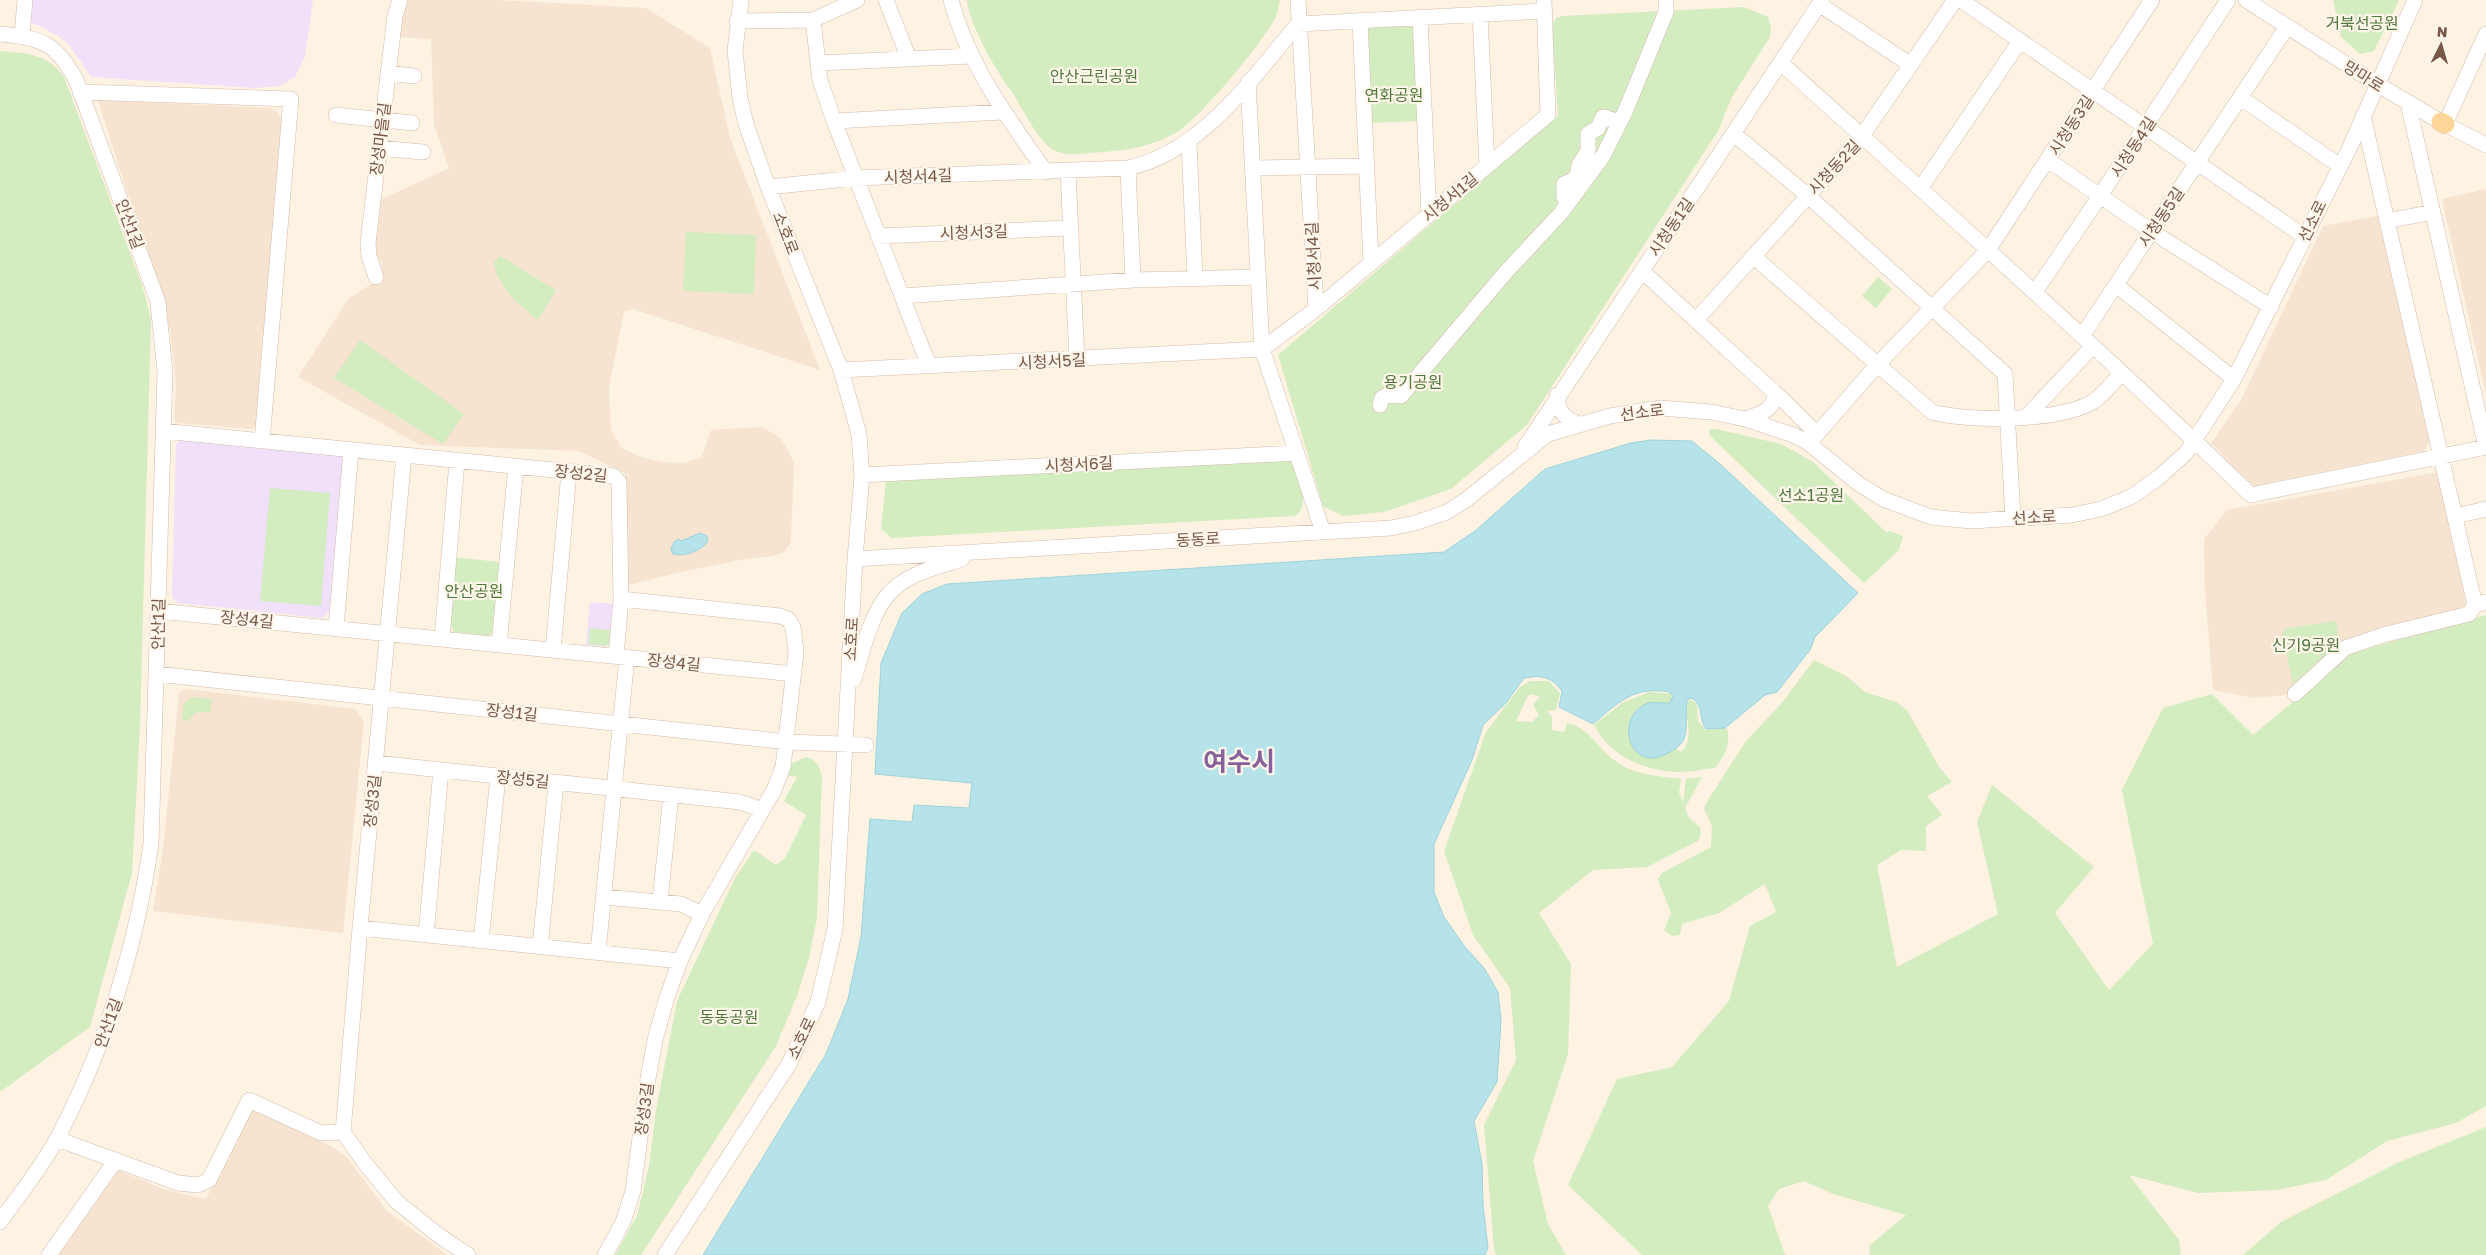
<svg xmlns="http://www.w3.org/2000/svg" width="2486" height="1255" font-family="'Golos Text','Noto Sans KR',sans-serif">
  <rect width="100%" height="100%" fill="#fef2e3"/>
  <path fill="#f6e4d1" d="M 407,0 L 498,0 L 646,8 L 710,48 L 730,138 L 820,370 L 633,309 L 624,312 L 609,387 L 611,430 L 621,447 L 640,457 L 663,462 L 684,463 L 702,457 L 711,430 L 761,427 L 781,438 L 794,462 L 791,542 L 784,552 L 773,556 L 745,559 L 672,574 L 629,585 L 625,473 L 579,451 L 420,445 L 298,377 L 349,298 L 378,280 L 382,262 L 377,258 L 375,243 L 378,201 L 449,168 L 434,125 L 431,39 L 399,37 L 402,5 Z
    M 98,100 L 271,108 L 278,113 L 283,121 L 258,424 L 253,429 L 176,423 L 174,418 L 176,385 L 170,329 Z
    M 2486,189 L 2486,395 L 2442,199 Z
    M 2382,215 L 2429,441 L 2424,451 L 2253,486 L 2211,443 L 2242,398 L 2323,226 Z
    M 2439,472 L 2469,614 L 2345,648 L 2295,694 L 2253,698 L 2213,690 L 2205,593 L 2204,539 L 2227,510 Z
    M 186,689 L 355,709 L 364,721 L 343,933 L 153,911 L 163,849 L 179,693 Z
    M 253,1109 L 331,1146 L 347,1157 L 386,1210 L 447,1255 L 55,1255 L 115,1169 L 166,1190 L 206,1199 Z"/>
  <path fill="#f0e0fa" d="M 31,0 L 313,0 L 305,56 L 295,77 L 279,86 L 254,88 L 91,77 L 70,46 L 60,37 L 40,26 L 30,23 Z
    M 184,438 L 337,452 L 343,457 L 329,612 L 323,618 L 177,603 L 172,597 L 176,444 Z
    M 590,602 L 614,604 L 610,644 L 605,647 L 586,645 Z"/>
  <path fill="#d3ecc0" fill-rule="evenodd" d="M 967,0 L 1280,0 C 1279,6 1278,12 1275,18 C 1263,43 1202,115 1180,130 C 1152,148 1122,151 1089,153 C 1079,154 1066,156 1056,151 C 1038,144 1021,104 1009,88 C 996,71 968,21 967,0 Z
    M 2333,0 L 2399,0 L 2374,51 L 2360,54 L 2341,37 Z
    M 1744,7 L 1768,17 L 1771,28 L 1770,37 L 1732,97 L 1718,131 L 1527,425 L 1451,489 L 1384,512 L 1343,516 L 1323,506 L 1278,355 L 1558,116 L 1552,25 L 1556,18 L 1563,16 Z
    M 1411,22 L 1416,26 L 1420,121 L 1369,123 L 1366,29 L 1369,25 Z
    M 0,51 C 26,53 49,54 64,77 L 142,285 L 151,318 L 140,727 L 132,873 L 90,1027 L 0,1092 Z
    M 686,232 L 756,235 L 754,294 L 683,291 Z
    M 500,256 L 556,290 L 538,320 C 519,304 497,288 494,262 Z
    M 1878,277 L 1892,289 L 1876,308 L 1862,296 Z
    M 360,340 L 464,414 L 443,444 L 334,378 Z
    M 1716,429 L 1781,444 L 1813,462 L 1887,533 L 1889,531 L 1903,536 L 1899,550 L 1864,583 L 1710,436 L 1709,430 Z
    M 1291,460 L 1294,462 C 1298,478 1312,505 1295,516 L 892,538 L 881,529 L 886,480 Z
    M 270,488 L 330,493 L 321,606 L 260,601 Z
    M 453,557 L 500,562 L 494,630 L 489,636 L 454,632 L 448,621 Z
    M 2486,615 L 2486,1106 L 2456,1123 L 2387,1141 L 2326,1180 L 2276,1190 L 2198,1193 L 2129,1175 L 2179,1240 L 2181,1255 L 1870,1255 L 1869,1246 L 1906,1215 L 1833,1194 L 1804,1181 L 1779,1189 L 1768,1206 L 1785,1255 L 1642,1255 L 1568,1185 L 1617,1079 L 1672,1067 L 1729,1001 L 1750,926 L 1776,912 L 1765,884 L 1719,913 L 1682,924 L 1680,935 L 1672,936 L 1664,930 L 1671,913 L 1658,880 L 1662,873 L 1711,847 L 1712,826 L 1704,808 L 1708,800 L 1746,741 L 1781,704 L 1814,660 L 1846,676 L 1865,692 L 1896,702 L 1907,710 L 1939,767 L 1952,782 L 1927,796 L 1942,815 L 1926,826 L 1926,851 L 1901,850 L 1877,865 L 1897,967 L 1998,914 L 1977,822 L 1992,785 L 2094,867 L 2055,913 L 2109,990 L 2153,944 L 2122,790 L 2163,708 L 2212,694 L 2253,735 L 2352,653 Z
    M 2336,621 L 2340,643 L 2293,684 L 2282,633 L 2287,628 Z
    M 590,628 L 610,630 L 609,643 L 605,646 L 588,644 Z
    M 1530,681 L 1549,681 L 1560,693 L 1556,710 L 1547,711 L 1552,717 L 1552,730 L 1564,732 L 1567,723 C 1588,727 1598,748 1614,760 C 1633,775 1659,776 1681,779 L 1679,793 L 1683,802 L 1686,779 L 1702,777 L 1685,808 L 1690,819 L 1700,827 L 1701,835 L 1698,841 L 1647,867 L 1593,870 L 1539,913 L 1571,964 L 1568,1054 L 1533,1161 L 1548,1224 L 1566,1255 L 1496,1255 L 1494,1249 L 1484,1125 L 1516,1060 L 1510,988 L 1473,935 L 1444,851 L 1486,732 L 1519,688 ZM 1531,694 L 1540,697 L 1533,704 L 1539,715 L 1532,722 L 1516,721 L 1528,696 Z
    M 1649,692 L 1672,694 L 1673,700 L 1629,737 L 1635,750 L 1646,758 L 1660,757 L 1676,749 L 1681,752 C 1696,737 1684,720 1687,701 L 1691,700 L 1697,704 L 1698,721 L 1706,730 L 1727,728 C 1731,744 1725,756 1715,768 C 1703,769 1691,772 1680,772 C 1644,771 1611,757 1594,725 L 1622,703 Z
    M 192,697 L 212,699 L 210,713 L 205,711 L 202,713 L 196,712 L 188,721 L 182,720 L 184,704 Z
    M 806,757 C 816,760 819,765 822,776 L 817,918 L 809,958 L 797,996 L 776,1046 L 641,1255 L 615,1255 L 637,1216 L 649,1166 L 656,1110 L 677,1001 L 735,878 L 754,850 L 776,865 L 785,858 L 806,815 L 784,801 L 797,777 L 785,775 L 791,764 Z
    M 2486,1127 L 2486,1255 L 2243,1255 L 2281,1222 L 2397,1163 Z"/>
  <path fill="#b6e3e9" stroke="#9cd3db" d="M 1651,440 L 1692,441 L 1720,464 L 1858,593 L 1815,637 L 1810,650 L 1777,692 L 1765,695 L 1725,728 L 1706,729 C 1698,718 1704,702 1690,698 L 1687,701 C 1685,713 1688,728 1684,739 C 1681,745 1676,749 1670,752 C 1631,776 1614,721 1644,705 C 1652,700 1662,704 1670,703 L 1673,696 C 1669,691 1665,691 1659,691 C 1631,688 1613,707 1593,724 L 1559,707 L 1562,691 C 1551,676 1541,675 1524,678 L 1506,703 L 1483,725 L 1472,760 L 1434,844 L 1434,892 L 1444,917 L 1465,947 L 1484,968 L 1498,992 L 1501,1021 L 1497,1082 L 1474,1121 L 1482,1164 L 1483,1206 L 1488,1248 L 1485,1255 L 703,1255 L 826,1054 L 848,999 L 861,937 L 870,819 L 912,822 L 914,805 L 969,808 L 972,783 L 875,774 L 881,663 L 902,613 L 922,594 L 947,584 L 1444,552 L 1475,531 L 1545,469 L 1631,443 Z
    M 700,533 L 707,536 L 708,541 C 701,551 685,557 673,554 L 671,549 L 674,542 L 679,539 L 681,541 Z"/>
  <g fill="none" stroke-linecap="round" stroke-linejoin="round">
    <g stroke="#d2bbab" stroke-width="16">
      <path id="minor" d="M 857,0 L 813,20 L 820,80 L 834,121 L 929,366
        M 886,0 L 909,59
        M 951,0 C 968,64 1008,119 1046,172
        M 1298,0 L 1316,309
        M 1961,0 L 2305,237
        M 2246,0 L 2377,84 L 2441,122
        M 1819,4 L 1911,65
        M 1480,15 L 1487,166
        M 1420,18 L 1429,214
        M 737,21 L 813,20
        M 1360,21 L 1371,263
        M 0,34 C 42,38 57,43 77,82 L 158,302 L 165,372 L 151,844 C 136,948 106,1045 58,1137 C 42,1167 19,1195 0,1222
        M 2486,34 L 2445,124 L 2486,145
        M 22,36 L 25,0
        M 818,63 L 972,56
        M 1781,63 C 1939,206 2098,347 2251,495 L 2486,447 L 2408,103
        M 388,73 L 414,76
        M 1248,82 L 1262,349 L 1323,532
        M 80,92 L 291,99 L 262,441
        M 2241,98 L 2340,166
        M 336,115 L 412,123
        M 2363,116 L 2475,605
        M 834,121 L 1003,112
        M 1734,134 L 1807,195 L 2005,374 L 2013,518
        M 1189,142 L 1195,278
        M 379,148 L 423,152
        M 2048,160 L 2151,231 L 2271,307
        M 1128,168 L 1133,280
        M 1254,168 L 1366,166
        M 1068,172 L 1077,360
        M 768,187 L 856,178 L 1128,168 C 1204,151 1250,80 1298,24 L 1544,11
        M 1920,189 L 2020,41
        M 1568,203 L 1564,197 L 1564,184 L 1577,178 L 1579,165 L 1588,151 L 1588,134 L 1598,128 L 1603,117 L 1620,122
        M 2387,221 L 2433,212
        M 878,236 L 1069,228
        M 1753,256 L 1932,412 C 1969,422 2061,422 2094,401 C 2104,394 2113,382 2121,374
        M 1642,271 L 1786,403 L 1817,434 L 1811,441
        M 376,277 L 369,256 L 368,243 L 395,16 L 400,0
        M 2116,285 L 2234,379
        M 2035,292 L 2100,196 L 2228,0
        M 902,296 L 1133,280 L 1259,277
        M 1696,320 L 1862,136 L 1955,0
        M 2082,336 L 2287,27
        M 1262,349 L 1316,309 L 1548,115 L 1544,0
        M 841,370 L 1262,349
        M 1557,395 C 1557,411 1565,419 1579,424
        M 1380,405 L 1382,398 L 1388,395 L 1401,396 L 1505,273 L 1561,213 L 1603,156 L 1625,112 L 1666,12 L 1666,3
        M 2027,416 L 2093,346
        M 1745,419 C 1760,414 1776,410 1774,392
        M 163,431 L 614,476 L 619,482 L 621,599 L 780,616 L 788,619 L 793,627 L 796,652 L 783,767 L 774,790 L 702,914 L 680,961 L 666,1000 L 655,1040 L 647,1084 L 633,1191 L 623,1222 L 605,1255
        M 1817,434 L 1877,365 L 1988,250 L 2152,0
        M 1525,447 L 1822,0
        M 404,455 L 360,928 L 343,1132 L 364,1162 L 396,1201 L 438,1235 L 468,1255
        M 862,475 L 1297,453
        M 2456,516 L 2486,509
        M 855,559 L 1391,528 L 1415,523 L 1447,512 L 1467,499 L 1548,434 L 1610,416 L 1660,408 L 1711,412 L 1745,419 L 1793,435 L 1807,442 L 1859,484 L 1883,499 L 1931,517 L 1971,521 L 2072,515 L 2101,509 L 2131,497 L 2158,478 L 2186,453 L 2234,379 L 2350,147 L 2415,0
        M 158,611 L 794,674
        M 336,628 L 351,450
        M 442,639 L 457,461
        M 499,645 L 516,466
        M 553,650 L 569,472
        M 616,656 L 621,599
        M 157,674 L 788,742 L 866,745
        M 854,679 C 862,654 870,616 887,596 C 904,574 937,567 962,559
        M 2295,694 L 2345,648 L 2383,635 L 2469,614 L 2475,605 L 2486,602
        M 376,763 L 740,802 L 762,810
        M 604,897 L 681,904 L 702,914
        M 660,901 L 671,795
        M 360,928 L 680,961
        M 426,935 L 441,770
        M 481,941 L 498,777
        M 540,947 L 556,783
        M 598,952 L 627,657
        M 57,1139 L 178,1183 L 198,1185 L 209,1180 L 249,1100 L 321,1133 L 343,1132
        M 49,1255 L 116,1160
        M 665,1255 L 789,1064 L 818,1002 L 835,929 L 855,559 L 862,475 L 859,434 L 841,370 L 768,187 L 746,124 L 740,98 L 735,51 L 741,0"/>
    </g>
    <g stroke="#dcd3cf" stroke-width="20">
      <path id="major" d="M 2441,122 L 2445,124"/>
    </g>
    <use href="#minor" stroke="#fff" stroke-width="15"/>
    <use href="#major" stroke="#ffd699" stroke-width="19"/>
  </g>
  <g text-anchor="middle" stroke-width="4.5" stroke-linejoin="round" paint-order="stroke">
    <g font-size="16" fill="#4f783c" stroke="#fff6eb">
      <text x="2362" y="29">거북선공원</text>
      <text x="1094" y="82">안산근린공원</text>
      <text x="1394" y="101">연화공원</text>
      <text x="1413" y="388">용기공원</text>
      <text x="1811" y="501">선소1공원</text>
      <text x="474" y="597">안산공원</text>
      <text x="2306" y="651">신기9공원</text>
      <text x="729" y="1023">동동공원</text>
    </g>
    <g font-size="16" fill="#775747" stroke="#fff6eb">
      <text transform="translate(2364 76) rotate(32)" y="6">망마로</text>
      <text transform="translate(2071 125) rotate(-57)" y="6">시청동3길</text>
      <text transform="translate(380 139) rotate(-83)" y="6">장성마을길</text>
      <text transform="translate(2133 147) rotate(-57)" y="6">시청동4길</text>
      <text transform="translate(1834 167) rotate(-47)" y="6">시청동2길</text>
      <text transform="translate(918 176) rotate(-2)" y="6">시청서4길</text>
      <text transform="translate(1450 197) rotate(-40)" y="6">시청서1길</text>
      <text transform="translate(2161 217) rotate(-56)" y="6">시청동5길</text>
      <text transform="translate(2312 221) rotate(-64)" y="6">선소로</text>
      <text transform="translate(130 224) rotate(70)" y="6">안산1길</text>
      <text transform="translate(1671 227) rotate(-56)" y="6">시청동1길</text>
      <text transform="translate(974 232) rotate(-2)" y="6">시청서3길</text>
      <text transform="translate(786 233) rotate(69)" y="6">소호로</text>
      <text transform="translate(1313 256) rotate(-93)" y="6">시청서4길</text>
      <text transform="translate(1052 361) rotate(-3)" y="6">시청서5길</text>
      <text transform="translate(1642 412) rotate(-7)" y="6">선소로</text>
      <text transform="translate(1079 464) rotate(-3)" y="6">시청서6길</text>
      <text transform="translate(581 473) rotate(6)" y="6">장성2길</text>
      <text transform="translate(2034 517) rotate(-3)" y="6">선소로</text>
      <text transform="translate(1198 539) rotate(-3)" y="6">동동로</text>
      <text transform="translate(247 619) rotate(6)" y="6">장성4길</text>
      <text transform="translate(158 624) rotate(-89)" y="6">안산1길</text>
      <text transform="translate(851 639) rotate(-87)" y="6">소호로</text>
      <text transform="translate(674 662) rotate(6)" y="6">장성4길</text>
      <text transform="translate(512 712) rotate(6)" y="6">장성1길</text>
      <text transform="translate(523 779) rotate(6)" y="6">장성5길</text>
      <text transform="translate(372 801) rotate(-84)" y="6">장성3길</text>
      <text transform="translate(108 1023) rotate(-70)" y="6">안산1길</text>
      <text transform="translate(801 1038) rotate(-64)" y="6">소호로</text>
      <text transform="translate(644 1109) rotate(-82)" y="6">장성3길</text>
    </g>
    <g font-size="26" font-weight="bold" fill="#86629b" stroke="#fff6eb">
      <text x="1239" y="771">여수시</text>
    </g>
  </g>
  <g transform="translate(2441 45) rotate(5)" stroke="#fff6eb" stroke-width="4" paint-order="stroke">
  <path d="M0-4L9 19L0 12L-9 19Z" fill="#775747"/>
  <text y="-8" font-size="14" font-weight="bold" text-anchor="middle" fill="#775747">N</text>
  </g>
</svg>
